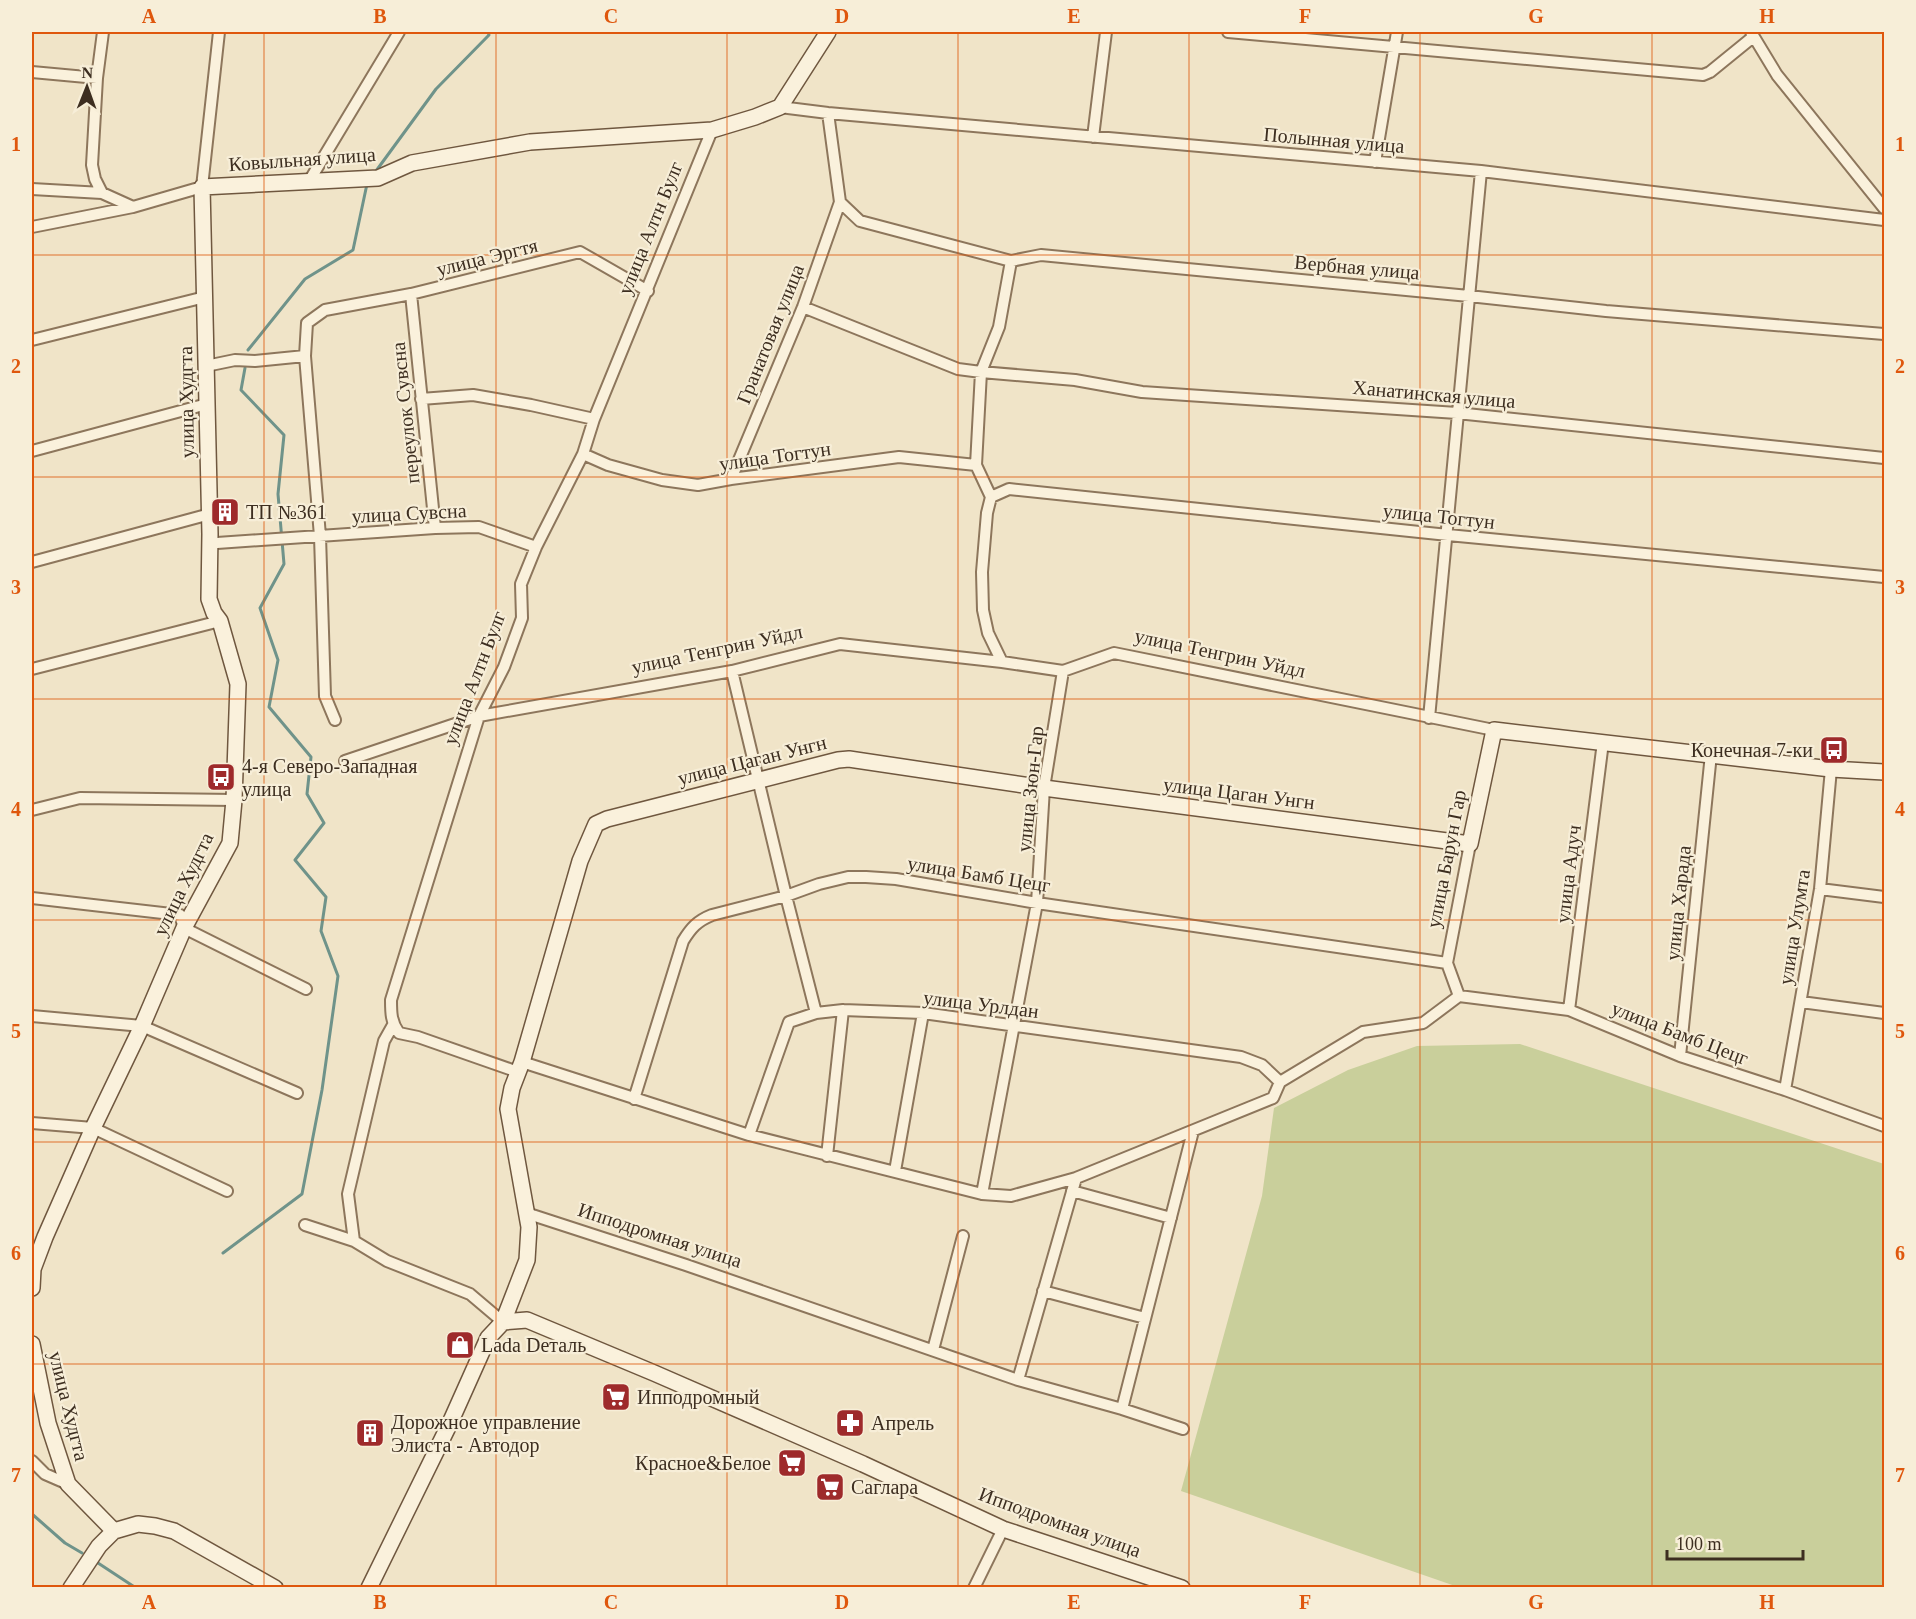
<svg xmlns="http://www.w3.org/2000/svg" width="1916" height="1619" font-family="'Times New Roman',serif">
  <rect width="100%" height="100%" fill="#f0e4c8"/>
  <path fill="#c9cf9b" d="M 1520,1044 L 1884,1164 L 1884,1587 L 1458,1587 L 1181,1491 L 1262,1196 L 1274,1108 L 1348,1070 L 1417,1046 Z"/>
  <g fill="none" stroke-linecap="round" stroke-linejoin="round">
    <path stroke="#6f938a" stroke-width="3" d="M 376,171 L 436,89 L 489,35 L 488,32
      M 248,350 L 305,279 L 353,250 L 367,184
      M 223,1253 L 302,1194 L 322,1090 L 338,976 L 321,931 L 326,897 L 295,860 L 324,823 L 307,794 L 311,757 L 269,707 L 278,660 L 260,608 L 284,564 L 278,494 L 284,435 L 241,390 L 245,368
      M 32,1514 L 65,1543 L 82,1553
      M 95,1561 L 136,1588"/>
    <g stroke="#8d765c" stroke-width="14">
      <path id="street" d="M 1228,32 L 1703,75 L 1710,72 L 1753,37
        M 1751,32 L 1777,75 L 1884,208
        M 32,72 L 97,78
        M 780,107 L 828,113 L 1481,171 L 1884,220
        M 1093,137 L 1106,32
        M 1375,162 L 1397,32
        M 308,183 L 399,32
        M 32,189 L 102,193 L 133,207 L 202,187 L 219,32
        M 102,193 L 95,179 L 92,165 L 97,78 L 103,32
        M 840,202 L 860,221 L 1011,261 L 1041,255 L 1469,296 L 1606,311 L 1884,334
        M 32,227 L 133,207
        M 411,294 L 435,528
        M 803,307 L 958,369 L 981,372 L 1075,380 L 1142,392 L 1457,413 L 1884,458
        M 32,340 L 205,297
        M 206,366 L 235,360 L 255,361 L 305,356
        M 421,399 L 473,395 L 531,405 L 594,419
        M 32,451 L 207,404
        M 583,454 L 608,465 L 662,480 L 698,485 L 731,479 L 899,457 L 976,465
        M 731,479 L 803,307 L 840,202 L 828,113
        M 991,497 L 1009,489 L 1448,535 L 1884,577
        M 210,545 L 217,543 L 435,528 L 479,527 L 536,547
        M 32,562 L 210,514
        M 1002,662 L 988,633 L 983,610 L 982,572 L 987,513 L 991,497 L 976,465 L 981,372 L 999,327 L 1011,261
        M 32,669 L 220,621
        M 732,671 L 786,896 L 816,1013
        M 1429,718 L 1481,171
        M 335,720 L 325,696 L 320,536 L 305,356 L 307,323 L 325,310 L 411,294 L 580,252 L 648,291
        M 345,761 L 479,716 L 732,671 L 840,644 L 1002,662 L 1063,671 L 1114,653 L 1494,730
        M 32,810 L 80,798 L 234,800
        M 1820,889 L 1884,897
        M 32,898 L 180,915 L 184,928 L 306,989
        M 1459,996 L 1569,1010 L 1680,1056 L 1785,1090 L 1884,1126
        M 1459,996 L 1447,963 L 1470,844
        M 1801,1002 L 1884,1013
        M 1569,1010 L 1603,742
        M 32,1016 L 142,1026 L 297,1093
        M 393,1025 L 384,1041 L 348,1194 L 354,1241 L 387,1261 L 470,1294 L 503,1322
        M 1680,1056 L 1711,754
        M 522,1062 L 749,1135 L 982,1194 L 1011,1196 L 1076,1178 L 1273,1098 L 1280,1082 L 1363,1032 L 1423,1023 L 1459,996
        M 518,1072 L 418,1037 L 399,1033 C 391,1022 391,1013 391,1000 L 479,716 L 504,667 L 522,618 L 521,584 L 536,547 L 583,454 L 594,419 L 712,130
        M 1785,1090 L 1820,889 L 1831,769
        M 634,1099 L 683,941 C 691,928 697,921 712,915 L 786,896 L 819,884 L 848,877 L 866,877 L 896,879 L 1037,903 L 1447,963
        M 32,1123 L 93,1128 L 227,1191
        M 749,1135 L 789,1022 L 816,1013 L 843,1010 L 923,1013 L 1241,1057 L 1262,1065 L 1280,1082
        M 827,1156 L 843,1010
        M 895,1171 L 923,1013
        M 1072,1191 L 1171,1218
        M 982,1194 L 1037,903 L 1044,788 L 1063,671
        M 526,1213 L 686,1265 L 1018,1380 L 1122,1409 L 1183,1429
        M 305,1225 L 354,1241
        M 1043,1291 L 1145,1318
        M 933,1350 L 963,1236
        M 1018,1380 L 1076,1178
        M 1122,1409 L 1193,1131
        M 32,1461 L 45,1474 L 68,1484
        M 974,1588 L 1003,1529"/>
    </g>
    <g stroke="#6f573f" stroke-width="18">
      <path id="secondary" d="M 32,1288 L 33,1269 L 45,1237 L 93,1128 L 142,1026 L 184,928 L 230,843 L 234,800 L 238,684 L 220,621 L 214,613 L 209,599 L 210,534 L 202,187 L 378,178 L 412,163 L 530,142 L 712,130 L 755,117 L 780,107 L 828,32
        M 503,1322 L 527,1260 L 529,1227 L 508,1109 L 512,1088 L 522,1062 L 580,861 L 596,824 L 607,819 L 838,760 L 849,759 L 1044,788 L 1470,844 L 1494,730 L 1831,769 L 1884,772
        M 32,1344 L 48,1423 L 68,1484 L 114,1531
        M 71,1588 L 99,1546 L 114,1531 L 138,1524 L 155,1526 L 174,1531 L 275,1588
        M 369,1588 L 450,1423 L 488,1338 L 503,1322 L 527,1320 L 654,1373 L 863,1464 L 1003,1529 L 1182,1588"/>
    </g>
    <use href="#street" stroke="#faf1dc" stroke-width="10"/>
    <use href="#secondary" stroke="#faf1dc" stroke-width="15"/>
  </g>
  <path fill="none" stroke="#df570d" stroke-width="1.5" stroke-opacity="0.55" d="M 264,32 L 264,1588M 496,32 L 496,1588M 727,32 L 727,1588M 958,32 L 958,1588M 1189,32 L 1189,1588M 1420,32 L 1420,1588M 1652,32 L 1652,1588M 32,255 L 1884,255M 32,477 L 1884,477M 32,699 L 1884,699M 32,920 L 1884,920M 32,1142 L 1884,1142M 32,1364 L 1884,1364"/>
  <defs>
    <g id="building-square" transform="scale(1.5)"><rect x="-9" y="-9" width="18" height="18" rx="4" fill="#9e2a2b" stroke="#f7eed8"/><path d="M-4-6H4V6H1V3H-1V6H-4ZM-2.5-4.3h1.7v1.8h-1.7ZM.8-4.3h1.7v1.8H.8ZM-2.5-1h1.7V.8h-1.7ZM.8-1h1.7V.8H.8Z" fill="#fff"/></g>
    <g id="bus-square" transform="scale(1.5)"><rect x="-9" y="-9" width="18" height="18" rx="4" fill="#9e2a2b" stroke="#f7eed8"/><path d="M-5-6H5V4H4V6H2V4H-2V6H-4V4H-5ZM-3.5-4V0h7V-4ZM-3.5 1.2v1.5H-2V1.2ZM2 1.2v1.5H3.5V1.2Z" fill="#fff"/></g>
    <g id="shop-square" transform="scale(1.5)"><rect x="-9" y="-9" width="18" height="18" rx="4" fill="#9e2a2b" stroke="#f7eed8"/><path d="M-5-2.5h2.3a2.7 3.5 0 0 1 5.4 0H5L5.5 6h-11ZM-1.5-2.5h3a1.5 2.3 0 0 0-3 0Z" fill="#fff"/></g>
    <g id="supermarket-square" transform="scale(1.5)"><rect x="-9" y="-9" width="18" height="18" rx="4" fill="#9e2a2b" stroke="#f7eed8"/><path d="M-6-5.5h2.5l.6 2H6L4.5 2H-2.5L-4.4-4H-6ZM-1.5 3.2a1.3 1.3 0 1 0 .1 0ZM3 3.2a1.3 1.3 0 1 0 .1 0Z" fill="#fff"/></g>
    <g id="pharmacy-square" transform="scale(1.5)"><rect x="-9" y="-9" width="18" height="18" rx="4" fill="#9e2a2b" stroke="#f7eed8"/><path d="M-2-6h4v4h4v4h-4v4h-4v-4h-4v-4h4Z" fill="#fff"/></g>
  </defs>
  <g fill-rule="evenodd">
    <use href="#building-square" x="225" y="512"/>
    <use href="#bus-square" x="1834" y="750"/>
    <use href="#bus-square" x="221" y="777"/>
    <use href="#shop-square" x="460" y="1345"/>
    <use href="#supermarket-square" x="616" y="1397"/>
    <use href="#pharmacy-square" x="850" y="1423"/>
    <use href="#building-square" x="370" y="1433"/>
    <use href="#supermarket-square" x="792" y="1463"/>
    <use href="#supermarket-square" x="830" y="1487"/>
  </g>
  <g text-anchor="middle" stroke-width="4.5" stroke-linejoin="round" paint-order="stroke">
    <g font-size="20" fill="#3d2e20" stroke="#f7eed8">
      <text transform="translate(1334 140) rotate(5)" y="7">Полынная улица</text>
      <text transform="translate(302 159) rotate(-4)" y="7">Ковыльная улица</text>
      <text transform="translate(650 228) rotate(-68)" y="7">улица Алтн Булг</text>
      <text transform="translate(487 257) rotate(-14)" y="7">улица Эргтя</text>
      <text transform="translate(1357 267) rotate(5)" y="7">Вербная улица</text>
      <text transform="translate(770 334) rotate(-68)" y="7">Гранатовая улица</text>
      <text transform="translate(1434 394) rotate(5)" y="7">Ханатинская улица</text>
      <text transform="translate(186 402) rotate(-91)" y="7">улица Худгта</text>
      <text transform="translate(405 413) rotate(-96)" y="7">переулок Сувсна</text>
      <text transform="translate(775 456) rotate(-8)" y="7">улица Тогтун</text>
      <text transform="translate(409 513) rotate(-3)" y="7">улица Сувсна</text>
      <text transform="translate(1439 516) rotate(6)" y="7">улица Тогтун</text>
      <text transform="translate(717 649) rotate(-12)" y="7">улица Тенгрин Уйдл</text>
      <text transform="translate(1220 653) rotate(12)" y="7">улица Тенгрин Уйдл</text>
      <text transform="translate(474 678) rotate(-69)" y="7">улица Алтн Булг</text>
      <text transform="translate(752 760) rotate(-14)" y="7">улица Цаган Унгн</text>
      <text transform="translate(1030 789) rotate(-84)" y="7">улица Зюн-Гар</text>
      <text transform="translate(1239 793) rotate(7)" y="7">улица Цаган Унгн</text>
      <text transform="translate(1446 859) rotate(-79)" y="7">улица Барун Гар</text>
      <text transform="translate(979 874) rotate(9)" y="7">улица Бамб Цецг</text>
      <text transform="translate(1568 874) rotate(-83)" y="7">улица Адуч</text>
      <text transform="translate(183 884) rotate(-64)" y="7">улица Худгта</text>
      <text transform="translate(1678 903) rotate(-84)" y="7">улица Харада</text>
      <text transform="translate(1794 927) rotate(-81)" y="7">улица Улумта</text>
      <text transform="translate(981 1004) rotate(7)" y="7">улица Урлдан</text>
      <text transform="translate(1680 1033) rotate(21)" y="7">улица Бамб Цецг</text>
      <text transform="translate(660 1235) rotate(18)" y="7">Ипподромная улица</text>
      <text transform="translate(69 1406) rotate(76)" y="7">улица Худгта</text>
      <text transform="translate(1060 1522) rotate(20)" y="7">Ипподромная улица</text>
    </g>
    <g font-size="20" fill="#3d2e20" stroke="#f7eed8" text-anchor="start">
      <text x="246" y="519">ТП №361</text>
      <text x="1813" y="757" text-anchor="end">Конечная 7-ки</text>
      <text x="242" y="773">4-я Северо-Западная<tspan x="242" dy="23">улица</tspan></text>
      <text x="481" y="1352">Lada Dеталь</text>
      <text x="637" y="1404">Ипподромный</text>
      <text x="391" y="1429">Дорожное управление<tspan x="391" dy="23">Элиста - Автодор</tspan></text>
      <text x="871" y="1430">Апрель</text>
      <text x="771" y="1470" text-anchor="end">Красное&amp;Белое</text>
      <text x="851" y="1494">Саглара</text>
    </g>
  </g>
  <rect width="1916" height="1619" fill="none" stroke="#f7eed8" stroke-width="66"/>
  <g transform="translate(87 87) rotate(1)" stroke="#f7eed8" stroke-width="4.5" paint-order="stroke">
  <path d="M0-4.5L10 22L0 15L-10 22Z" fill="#3d2e20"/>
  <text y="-9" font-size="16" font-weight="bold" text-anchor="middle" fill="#3d2e20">N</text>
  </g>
  <path d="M1667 1550v9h136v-9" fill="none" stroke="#3d2e20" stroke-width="3"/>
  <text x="1676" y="1550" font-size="18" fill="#3d2e20" stroke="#f7eed8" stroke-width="4.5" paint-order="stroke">100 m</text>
  <rect x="33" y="33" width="1850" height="1553" fill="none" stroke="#df570d" stroke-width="2"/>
  <g font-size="20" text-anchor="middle" font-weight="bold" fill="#df570d">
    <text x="149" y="23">A</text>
    <text x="380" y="23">B</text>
    <text x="611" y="23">C</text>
    <text x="842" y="23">D</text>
    <text x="1074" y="23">E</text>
    <text x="1305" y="23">F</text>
    <text x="1536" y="23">G</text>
    <text x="1767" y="23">H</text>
    <text x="16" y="151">1</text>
    <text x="1900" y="151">1</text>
    <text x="16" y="373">2</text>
    <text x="1900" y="373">2</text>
    <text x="16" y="594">3</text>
    <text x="1900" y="594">3</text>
    <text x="16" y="816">4</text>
    <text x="1900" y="816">4</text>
    <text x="16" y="1038">5</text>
    <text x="1900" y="1038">5</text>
    <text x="16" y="1260">6</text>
    <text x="1900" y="1260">6</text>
    <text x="16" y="1482">7</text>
    <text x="1900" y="1482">7</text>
    <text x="149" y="1609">A</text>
    <text x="380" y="1609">B</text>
    <text x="611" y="1609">C</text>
    <text x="842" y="1609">D</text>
    <text x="1074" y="1609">E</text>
    <text x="1305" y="1609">F</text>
    <text x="1536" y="1609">G</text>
    <text x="1767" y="1609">H</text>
  </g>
</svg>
